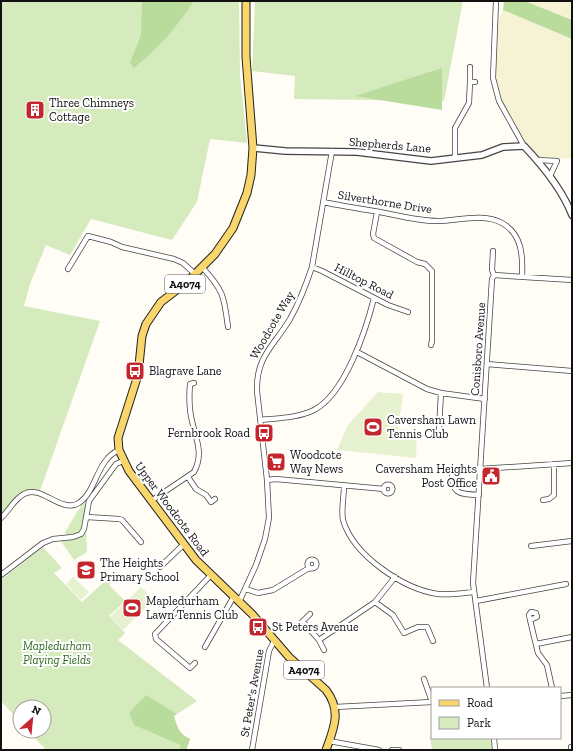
<svg xmlns="http://www.w3.org/2000/svg" width="573" height="751" font-family="'Zilla Slab',serif">
  <rect width="100%" height="100%" fill="#fffdf5"/>
  <path fill="#f6f3d4" d="M 525,1 L 572,1 L 572,20 Z
    M 503,10 L 572,39 L 572,159 L 538,157 L 524,144 L 501,101 L 495,71 L 498,21 Z"/>
  <path fill="#d5ebbd" d="M 1,1 L 239,1 L 240,75 L 247,143 L 210,139 L 197,202 L 172,240 L 91,219 L 70,255 L 46,245 L 30,284 L 24,306 L 100,321 L 40,491 C 24,482 10,506 1,516 Z
    M 255,1 L 463,1 L 444,101 L 294,99 L 295,76 L 252,71 Z
    M 84,503 L 87,505 L 81,531 L 75,535 L 66,536 L 65,532 L 77,512 Z
    M 86,529 L 87,552 L 74,560 L 60,540 C 72,537 79,540 86,529 Z
    M 43,547 L 62,568 L 54,573 L 82,602 L 116,571 L 119,575 L 109,585 L 125,601 L 109,616 L 125,633 L 118,640 L 197,701 L 174,716 C 177,727 179,734 190,739 L 186,750 L 46,750 L 28,731 L 44,731 L 44,707 L 20,707 L 20,722 L 1,701 L 1,580 Z
    M 432,725 L 432,738 L 490,738 L 492,750 L 432,750 L 430,738 Z"/>
  <path fill="#b9dc9c" d="M 142,1 L 194,1 C 175,29 160,47 134,68 L 130,63 L 141,35 Z
    M 504,1 L 525,1 L 572,20 L 572,39 L 503,10 Z
    M 442,68 L 442,110 L 355,96 Z
    M 146,695 L 177,714 L 174,716 C 177,727 179,734 190,739 L 186,750 L 179,750 L 181,745 L 134,725 L 129,713 Z"/>
  <path fill="#e6f2cf" d="M 378,392 L 403,394 L 398,429 L 417,431 L 416,458 L 337,450 L 348,425 Z
    M 73,577 L 89,592 L 81,600 L 66,584 Z
    M 141,587 L 154,600 L 123,630 L 110,617 Z"/>
  <g fill="none" stroke-linecap="round" stroke-linejoin="round">
    <g stroke="#444" stroke-width="6">
      <path id="minor" d="M 496,1 L 493,78 L 499,101 L 524,146
        M 470,82 L 470,67
        M 455,158 L 455,128 L 469,103 L 470,82 L 475,82
        M 537,160 L 557,161 L 550,176
        M 323,202 C 342,206 361,209 380,212 C 400,216 422,222 441,221 C 460,220 484,213 502,223 C 522,234 523,256 522,276
        M 377,212 L 373,234 L 374,238 L 417,262 L 425,264 L 432,271 L 432,341 L 431,345
        M 202,267 C 224,291 224,296 228,327
        M 312,267 L 322,271 L 388,305 L 408,312
        M 68,269 L 88,236 L 111,242 L 122,247 L 174,259 L 183,263 L 195,274
        M 494,275 L 572,280
        M 357,352 L 427,389 L 441,393 L 485,399
        M 487,364 L 572,371
        M 260,420 C 278,418 298,418 314,410 C 345,394 366,330 374,298
        M 439,429 L 441,393
        M 480,469 L 572,463
        M 452,470 C 451,494 458,494 479,495
        M 188,477 L 196,489 L 206,495 L 211,502 L 215,499
        M 267,480 L 276,479 L 384,489
        M383.5 489a4.5 4.5 0 1 1 9 0a4.5 4.5 0 1 1-9 0Z
        M 344,486 C 344,496 341,510 343,520 C 353,555 403,589 438,594 C 449,595 463,593 474,592
        M 543,500 L 549,499 L 554,495 L 554,464
        M 151,501 L 194,472 C 204,454 196,439 192,421 C 189,409 189,396 190,384 L 194,383
        M 87,517 L 119,519 L 122,520 L 141,542
        M 1,518 C 9,511 14,499 24,494 C 41,484 61,514 79,503 C 97,491 96,460 119,450
        M 531,546 L 572,541
        M307.5 564a4.5 4.5 0 1 1 9 0a4.5 4.5 0 1 1-9 0Z
        M 160,567 L 183,545
        M 1,575 L 43,543 L 53,539 L 73,537 L 81,534 L 84,529 L 89,501 L 116,464 L 123,461
        M 246,589 L 258,593 L 273,590 L 309,568
        M 476,601 L 566,584
        M 239,602 L 256,565 L 265,539 L 269,518 L 267,480 L 257,391 C 256,356 274,346 290,319 C 299,303 306,285 312,267 L 332,151
        M 375,602 L 393,615 L 404,633 L 418,627 L 427,627 L 433,641
        M 530,620 L 537,617 L 536,613 L 531,612 L 529,615 L 530,620 L 538,653 L 547,665 L 552,688
        M 303,622 L 319,640
        M 298,626 L 310,614
        M 536,644 L 572,637
        M 205,647 L 234,596
        M 324,650 L 319,640 L 375,602 L 395,577
        M 195,663 L 190,668 L 156,639 L 155,634 L 210,576
        M 424,679 L 432,702
        M 487,688 L 473,583 L 492,279 L 494,275 L 492,270 L 493,251
        M 560,696 L 572,695
        M 335,707 L 432,702
        M 494,738 L 495,750
        M 329,741 L 379,750
        M 571,747 L 571,750
        M 252,750 L 269,651 L 274,641
        M 392,750 L 399,750"/>
    </g>
    <g stroke="#444" stroke-width="8">
      <path id="tertiary" d="M 253,148 L 285,151 L 357,152 L 431,161 L 482,155 L 503,147 L 524,146 C 543,166 562,189 572,215"/>
    </g>
    <g stroke="#222" stroke-width="9">
      <path id="primary" d="M 246,1 L 246,57 L 253,148 L 251,175 L 247,193 L 233,228 L 215,254 L 186,283 L 161,302 L 146,324 L 142,336 L 138,375 L 118,438 L 119,450 L 129,471 L 196,560 L 252,614 L 289,657 L 326,690 C 342,711 334,728 326,750"/>
    </g>
    <use href="#minor" stroke="#fff" stroke-width="4.5"/>
    <use href="#tertiary" stroke="#fff" stroke-width="5.5"/>
    <use href="#primary" stroke="#f9d66b" stroke-width="7"/>
  </g>
  <defs>
    <g id="building-square" transform="scale(1)"><rect x="-9" y="-9" width="18" height="18" rx="4" fill="#c4262e" stroke="#fff"/><path d="M-4-6H4V6H1V3H-1V6H-4ZM-2.5-4.3h1.7v1.8h-1.7ZM.8-4.3h1.7v1.8H.8ZM-2.5-1h1.7V.8h-1.7ZM.8-1h1.7V.8H.8Z" fill="#fff"/></g>
    <g id="bus-square" transform="scale(1)"><rect x="-9" y="-9" width="18" height="18" rx="4" fill="#c4262e" stroke="#fff"/><path d="M-5-6H5V4H4V6H2V4H-2V6H-4V4H-5ZM-3.5-4V0h7V-4ZM-3.5 1.2v1.5H-2V1.2ZM2 1.2v1.5H3.5V1.2Z" fill="#fff"/></g>
    <g id="stadium-square" transform="scale(1)"><rect x="-9" y="-9" width="18" height="18" rx="4" fill="#c4262e" stroke="#fff"/><path d="M0-5a6.5 5 0 1 0 0 10a6.5 5 0 1 0 0-10ZM-3.5-1.8h7v3.6h-7Z" fill="#fff"/></g>
    <g id="supermarket-square" transform="scale(1)"><rect x="-9" y="-9" width="18" height="18" rx="4" fill="#c4262e" stroke="#fff"/><path d="M-6-5.5h2.5l.6 2H6L4.5 2H-2.5L-4.4-4H-6ZM-1.5 3.2a1.3 1.3 0 1 0 .1 0ZM3 3.2a1.3 1.3 0 1 0 .1 0Z" fill="#fff"/></g>
    <g id="civic-square" transform="scale(1)"><rect x="-9" y="-9" width="18" height="18" rx="4" fill="#c4262e" stroke="#fff"/><path d="M-.6-6.5H3V-4.5H.6V-3L4-1V1h2V6H-6V1h2V-1L-.6-3ZM-1.2 2.5V6h2.4V2.5Z" fill="#fff"/></g>
    <g id="school-square" transform="scale(1)"><rect x="-9" y="-9" width="18" height="18" rx="4" fill="#c4262e" stroke="#fff"/><path d="M0-5L7-2L0 1L-7-2ZM-4 1L0 2.5L4 1V4Q0 6-4 4Z" fill="#fff"/></g>
  </defs>
  <g fill-rule="evenodd">
    <use href="#building-square" x="35" y="110"/>
    <use href="#bus-square" x="135" y="371"/>
    <use href="#stadium-square" x="373" y="427"/>
    <use href="#bus-square" x="264" y="433"/>
    <use href="#supermarket-square" x="276" y="462"/>
    <use href="#civic-square" x="491" y="476"/>
    <use href="#school-square" x="86" y="570"/>
    <use href="#stadium-square" x="132" y="608"/>
    <use href="#bus-square" x="258" y="627"/>
  </g>
  <g text-anchor="middle" stroke-width="4" stroke-linejoin="round" paint-order="stroke">
    <g fill="#fff" stroke="#585858" stroke-width="1">
      <rect x="165" y="275" width="40" height="18" rx="3"/>
      <rect x="284" y="661" width="40" height="18" rx="3"/>
    </g>
    <g font-size="11" font-weight="bold" fill="#111">
      <text x="185" y="288">A4074</text>
      <text x="304" y="674">A4074</text>
    </g>
    <g font-size="12" fill="#111" stroke="#fff" text-anchor="start">
      <text x="49" y="107">Three Chimneys<tspan x="49" dy="14">Cottage</tspan></text>
      <text x="149" y="375">Blagrave Lane</text>
      <text x="387" y="424">Caversham Lawn<tspan x="387" dy="14">Tennis Club</tspan></text>
      <text x="250" y="437" text-anchor="end">Fernbrook Road</text>
      <text x="290" y="459">Woodcote<tspan x="290" dy="14">Way News</tspan></text>
      <text x="477" y="473" text-anchor="end">Caversham Heights<tspan x="477" dy="14">Post Office</tspan></text>
      <text x="100" y="567">The Heights<tspan x="100" dy="14">Primary School</tspan></text>
      <text x="146" y="605">Mapledurham<tspan x="146" dy="14">Lawn Tennis Club</tspan></text>
      <text x="272" y="631">St Peters Avenue</text>
    </g>
    <g font-size="12" fill="#111" stroke="#fff">
      <text transform="translate(390 145) rotate(5)" y="4">Shepherds Lane</text>
      <text transform="translate(385 202) rotate(9)" y="4">Silverthorne Drive</text>
      <text transform="translate(364 281) rotate(27)" y="4">Hilltop Road</text>
      <text transform="translate(272 325) rotate(-60)" y="4">Woodcote Way</text>
      <text transform="translate(478 349) rotate(-86)" y="4">Conisboro Avenue</text>
      <text transform="translate(172 509) rotate(53)" y="4">Upper Woodcote Road</text>
      <text transform="translate(252 693) rotate(-80)" y="4">St Peter's Avenue</text>
    </g>
    <g font-size="12" font-style="italic" fill="#2f6b1f" stroke="#fff">
      <text x="57" y="650">Mapledurham<tspan x="57" dy="14">Playing Fields</tspan></text>
    </g>
  </g>
  <rect width="573" height="751" fill="none" stroke="#111111" stroke-width="4"/>
  <rect x="431" y="687" width="130" height="52" fill="#ffffff" stroke="#a0a0a0"/>
  <rect x="439" y="700" width="20" height="6" fill="#f9d66b" stroke="#a0a0a0"/>
  <text x="467" y="707" font-size="12" fill="#111111">Road</text>
  <rect x="439" y="717" width="20" height="12" fill="#d5ebbd" stroke="#a0a0a0"/>
  <text x="467" y="727" font-size="12" fill="#111111">Park</text>
  <g transform="translate(32 719) rotate(27)"><circle r="19" fill="#ffffff" stroke="#a0a0a0"/>
  <path d="M0-3L7 15L0 10L-7 15Z" fill="#c4262e"/>
  <text y="-6" font-size="11" font-weight="bold" text-anchor="middle" fill="#111111">N</text>
  </g>
</svg>
